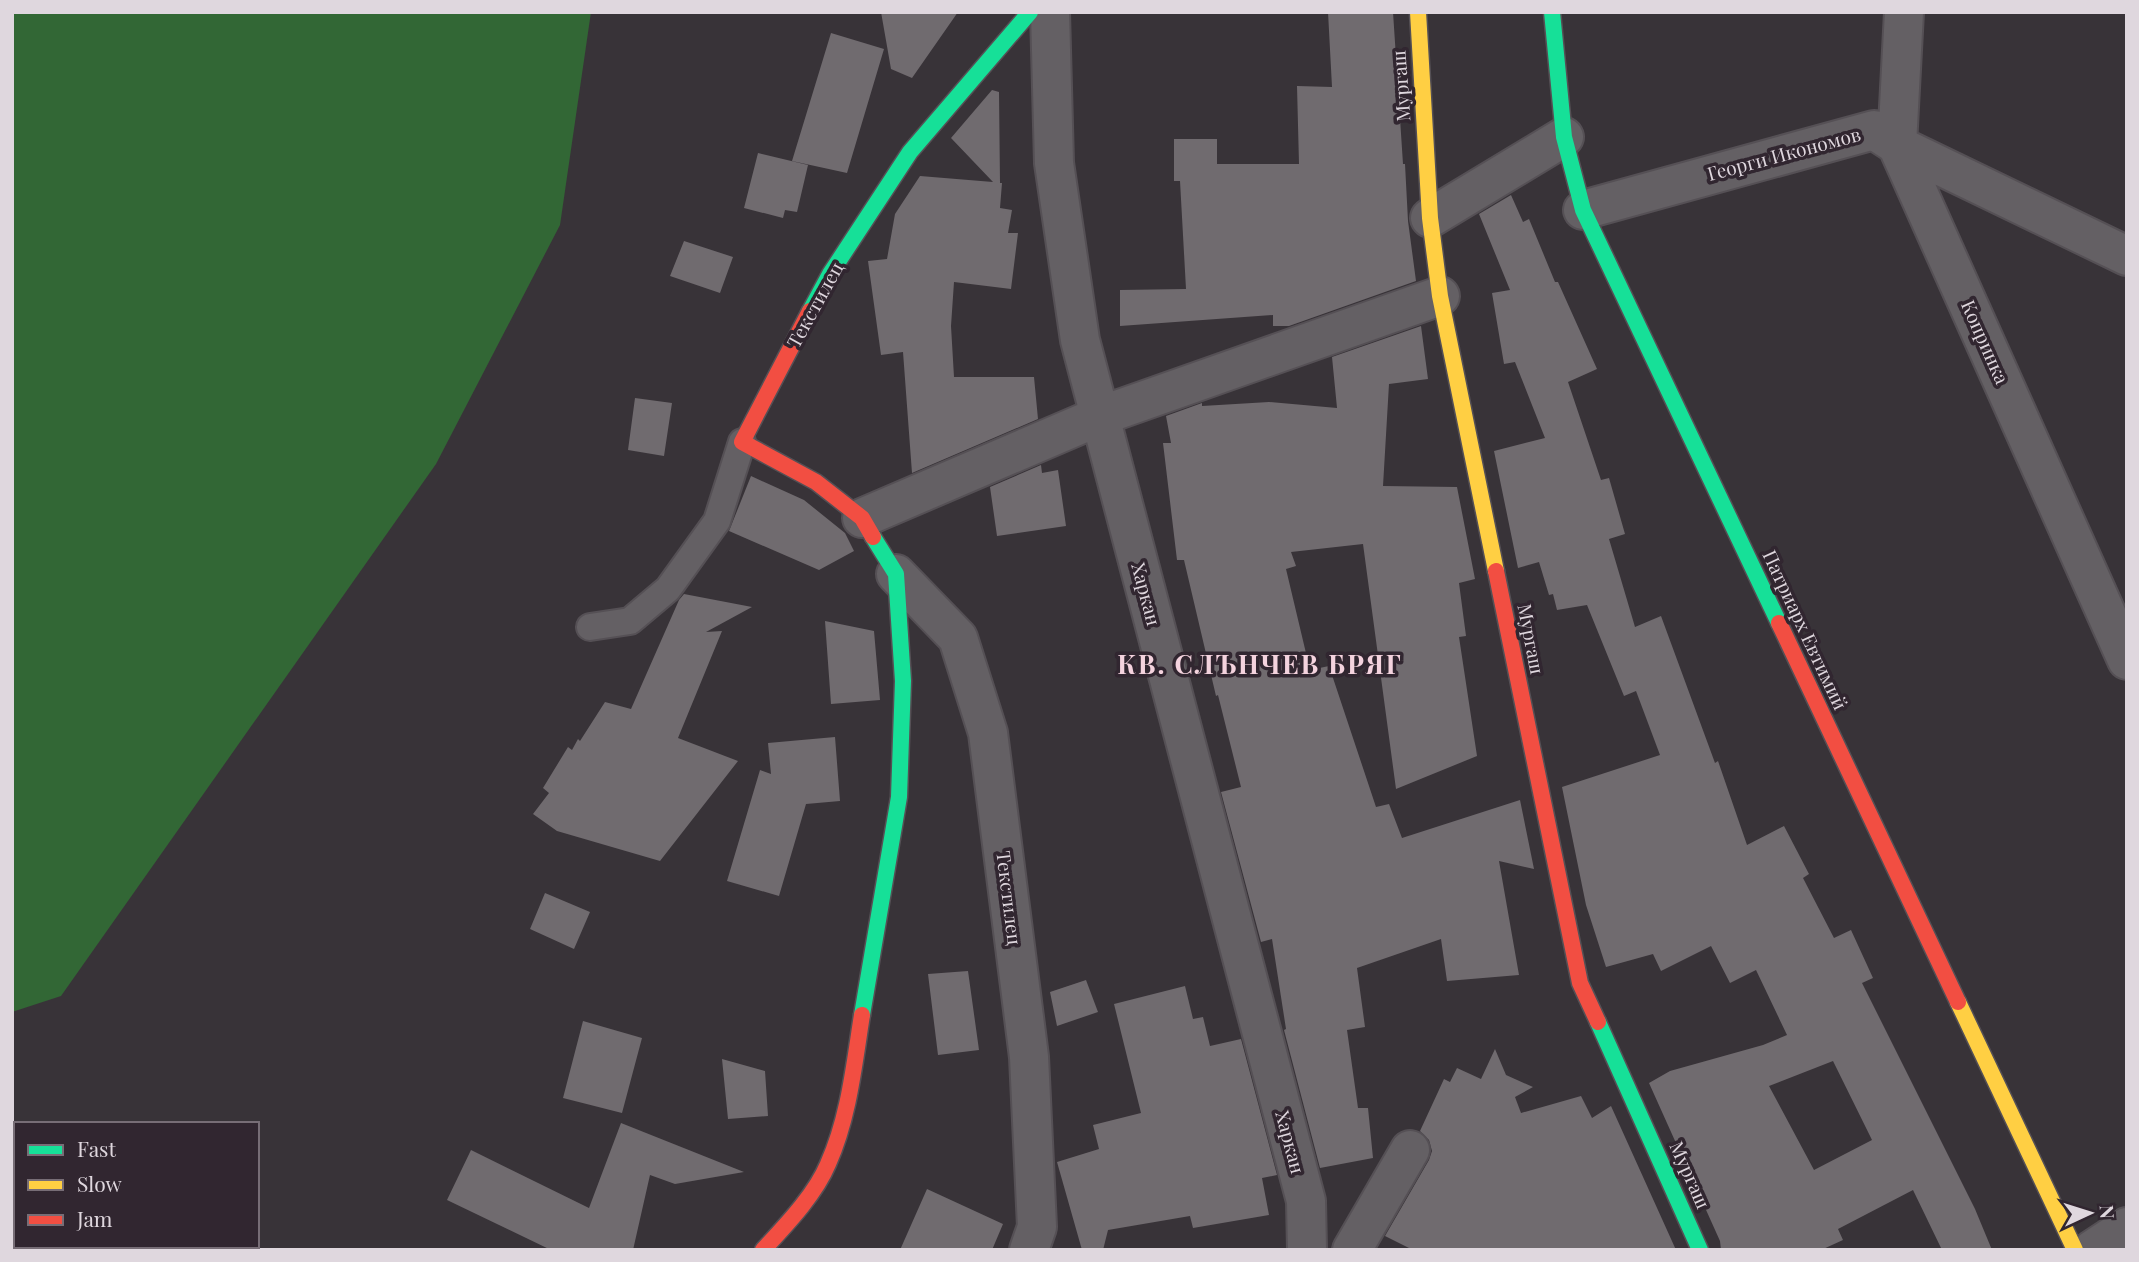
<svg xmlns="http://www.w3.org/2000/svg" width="2139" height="1262" font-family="'Playfair Display',serif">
  <rect width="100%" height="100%" fill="#383338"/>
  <path fill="#326735" d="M 12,12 L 591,12 L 560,225 L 436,464 L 61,996 L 12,1012 Z"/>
  <path fill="#706b6f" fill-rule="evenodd" d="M 881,12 L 958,12 L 912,78 L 891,69 Z
    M 1328,12 L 1393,12 L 1403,164 L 1405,164 L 1408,221 L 1416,281 L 1289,326 L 1273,326 L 1273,315 L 1120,326 L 1120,290 L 1186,289 L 1180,181 L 1174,181 L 1174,139 L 1217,139 L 1217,164 L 1299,164 L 1297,86 L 1332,87 Z
    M 831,33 L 884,49 L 847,173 L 792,161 Z
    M 992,90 L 999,92 L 1000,183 L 1002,183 L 1000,208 L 1012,210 L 1008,233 L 1018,233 L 1011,289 L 954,282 L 951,326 L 954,377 L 1034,377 L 1038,419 L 912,473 L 903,352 L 881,355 L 868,261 L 887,259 L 895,214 L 920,176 L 993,182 L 951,138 Z
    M 758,153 L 808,165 L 797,212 L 785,210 L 783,218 L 744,208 Z
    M 1511,195 L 1523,222 L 1529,219 L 1555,282 L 1558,282 L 1597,369 L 1568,382 L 1601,480 L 1609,478 L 1625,534 L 1609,539 L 1635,627 L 1661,616 L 1715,763 L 1718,761 L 1747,845 L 1784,826 L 1809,874 L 1803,878 L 1834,938 L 1851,930 L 1873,978 L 1862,983 L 1975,1209 L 1992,1250 L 1942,1250 L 1913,1190 L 1838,1229 L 1843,1240 L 1821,1250 L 1721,1250 L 1720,1241 L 1649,1083 L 1670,1071 L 1763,1045 L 1787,1035 L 1756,970 L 1730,983 L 1711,946 L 1661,971 L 1653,954 L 1606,967 L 1586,905 L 1562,787 L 1660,755 L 1636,691 L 1624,696 L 1587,605 L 1557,610 L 1553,594 L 1549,595 L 1539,562 L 1518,568 L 1494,451 L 1545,438 L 1515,362 L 1504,364 L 1492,293 L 1510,290 L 1479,214 ZM 1833,1061 L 1872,1140 L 1814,1170 L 1769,1086 Z
    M 684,241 L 733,257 L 720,293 L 670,276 Z
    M 1421,326 L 1428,379 L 1389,384 L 1383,486 L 1457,487 L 1475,579 L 1459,583 L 1466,636 L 1459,637 L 1477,756 L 1396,789 L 1363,544 L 1291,552 L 1296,566 L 1286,569 L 1310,670 L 1329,666 L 1376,807 L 1389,804 L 1402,838 L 1520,800 L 1534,869 L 1499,861 L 1519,975 L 1447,981 L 1441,939 L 1357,968 L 1365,1027 L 1347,1030 L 1358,1108 L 1368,1108 L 1373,1158 L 1320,1168 L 1284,1030 L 1286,1029 L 1272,939 L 1261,942 L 1221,792 L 1241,787 L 1218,695 L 1216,696 L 1184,560 L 1177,560 L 1163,443 L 1171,443 L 1166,416 L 1202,403 L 1202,406 L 1269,402 L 1337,408 L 1332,357 Z
    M 635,398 L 672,403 L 664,456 L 628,450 Z
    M 1041,465 L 1042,473 L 1058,470 L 1066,526 L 997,536 L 990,487 Z
    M 751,476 L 804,500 L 845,533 L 854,551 L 819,570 L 729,531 Z
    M 684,594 L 752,607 L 706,632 L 722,631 L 678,738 L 738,761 L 660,861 L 557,831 L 533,814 L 549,793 L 543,788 L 568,747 L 572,750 L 578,739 L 580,741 L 605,702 L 631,709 L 679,600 Z
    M 825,621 L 874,631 L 880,700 L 831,704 Z
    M 835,737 L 840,801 L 806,804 L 779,896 L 727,881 L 760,770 L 771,774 L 768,743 Z
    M 545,893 L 590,912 L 574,949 L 530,929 Z
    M 968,971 L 979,1050 L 938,1055 L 928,974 Z
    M 1086,980 L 1098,1012 L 1057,1026 L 1050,992 Z
    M 1185,986 L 1193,1019 L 1203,1017 L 1210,1046 L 1241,1039 L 1277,1175 L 1262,1178 L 1269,1215 L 1193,1228 L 1190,1216 L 1108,1230 L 1103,1250 L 1082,1250 L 1057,1162 L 1099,1149 L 1093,1125 L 1141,1113 L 1114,1004 Z
    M 583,1021 L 642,1038 L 622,1113 L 563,1098 Z
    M 1495,1049 L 1506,1075 L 1533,1087 L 1515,1097 L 1521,1113 L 1581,1096 L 1592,1118 L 1611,1106 L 1676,1250 L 1413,1250 L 1385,1236 L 1429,1160 L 1432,1151 L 1429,1140 L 1420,1131 L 1444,1079 L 1450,1082 L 1457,1068 L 1481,1079 Z
    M 722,1059 L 765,1071 L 768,1116 L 728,1119 Z
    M 621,1123 L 744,1172 L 675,1184 L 650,1175 L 633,1250 L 551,1250 L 447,1200 L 471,1150 L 589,1208 Z
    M 927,1189 L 1003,1224 L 992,1250 L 900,1250 Z"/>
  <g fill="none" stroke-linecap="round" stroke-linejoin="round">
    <g stroke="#555055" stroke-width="30">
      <path id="lane" d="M 590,627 L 630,621 L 668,589 L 717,521 L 742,442"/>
    </g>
    <g stroke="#555055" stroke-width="42">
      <path id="street" d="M 1050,12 L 1054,163 L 1080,340 L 1306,1201 L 1307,1250
        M 1904,12 L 1897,145 L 2127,660
        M 1583,210 L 1874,130 L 1897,145 L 2127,256
        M 1430,218 L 1564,137
        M 862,518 L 1100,416 L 1440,296
        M 896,574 L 958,638 L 988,733 L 1029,1057 L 1037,1227 L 1029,1250
        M 1352,1250 L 1410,1150
        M 2092,1250 L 2127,1227"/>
    </g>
    <g stroke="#555055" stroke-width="19">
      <path id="fast" d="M 1552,12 L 1564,137 L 1583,210 L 1779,623
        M 810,311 L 830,274 L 910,152 L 1030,12
        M 862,1015 L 899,797 L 903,681 L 896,574 L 873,537
        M 1598,1022 L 1700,1250"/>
    </g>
    <g stroke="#555055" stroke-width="19">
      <path id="slow" d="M 1418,12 L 1430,218 L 1440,296 L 1496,571
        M 1958,1002 L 2075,1250"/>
    </g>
    <g stroke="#555055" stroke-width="19">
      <path id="jam" d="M 810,311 L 742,442 L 816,482 L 862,518 L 873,537
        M 1496,571 L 1580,983 L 1598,1022
        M 1779,623 L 1958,1002
        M 763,1250 C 786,1225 815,1195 828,1164 C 849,1117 854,1065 862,1015"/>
    </g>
    <path stroke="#686568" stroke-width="4.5" stroke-dasharray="7 3.5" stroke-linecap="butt" d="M 135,1246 L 138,1250
      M 89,1250 L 93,1246"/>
    <use href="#lane" stroke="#646064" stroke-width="26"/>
    <use href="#street" stroke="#646064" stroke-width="38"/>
    <use href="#fast" stroke="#16e098" stroke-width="16"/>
    <use href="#slow" stroke="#ffcf43" stroke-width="16"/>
    <use href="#jam" stroke="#f24e42" stroke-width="16"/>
  </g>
  <g text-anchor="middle" stroke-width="7" stroke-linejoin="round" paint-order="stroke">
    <g font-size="19" fill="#dfd7de" stroke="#312630">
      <text transform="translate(1401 86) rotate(-94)" y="7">Мургаш</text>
      <text transform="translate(1784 154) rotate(-15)" y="7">Георги Икономов</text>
      <text transform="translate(815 305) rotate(-61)" y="7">Текстилец</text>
      <text transform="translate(1985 342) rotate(66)" y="7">Копринка</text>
      <text transform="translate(1146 594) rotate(75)" y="7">Харкан</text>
      <text transform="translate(1805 630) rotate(65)" y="7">Патриарх Евтимий</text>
      <text transform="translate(1531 639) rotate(79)" y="7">Мургаш</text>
      <text transform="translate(1009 898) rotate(83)" y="7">Текстилец</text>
      <text transform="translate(1290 1142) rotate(75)" y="7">Харкан</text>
      <text transform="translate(1690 1175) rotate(66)" y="7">Мургаш</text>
    </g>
    <g font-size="26" font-weight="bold" letter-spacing="2" fill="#f4d3de" stroke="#312630">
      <text x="1260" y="674">КВ. СЛЪНЧЕВ БРЯГ</text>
    </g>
  </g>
  <rect width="2139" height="1262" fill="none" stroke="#dfd7de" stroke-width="28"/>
  <rect x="14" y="1122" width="245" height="126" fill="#312630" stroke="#776d76" stroke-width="2"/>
  <rect x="28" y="1145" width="35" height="10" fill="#16e098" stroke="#776d76" stroke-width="2"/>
  <text x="77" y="1157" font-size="21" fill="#dfd7de">Fast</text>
  <rect x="28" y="1180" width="35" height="10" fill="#ffcf43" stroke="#776d76" stroke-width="2"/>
  <text x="77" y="1192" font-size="21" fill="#dfd7de">Slow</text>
  <rect x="28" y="1215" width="35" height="10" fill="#f24e42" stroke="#776d76" stroke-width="2"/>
  <text x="77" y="1227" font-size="21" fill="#dfd7de">Jam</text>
  <g transform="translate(2090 1213) rotate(86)" stroke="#312630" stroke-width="5" paint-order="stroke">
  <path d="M0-5L12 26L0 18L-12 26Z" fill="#dfd7de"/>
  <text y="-10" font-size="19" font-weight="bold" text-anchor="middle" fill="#dfd7de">N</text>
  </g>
</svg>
